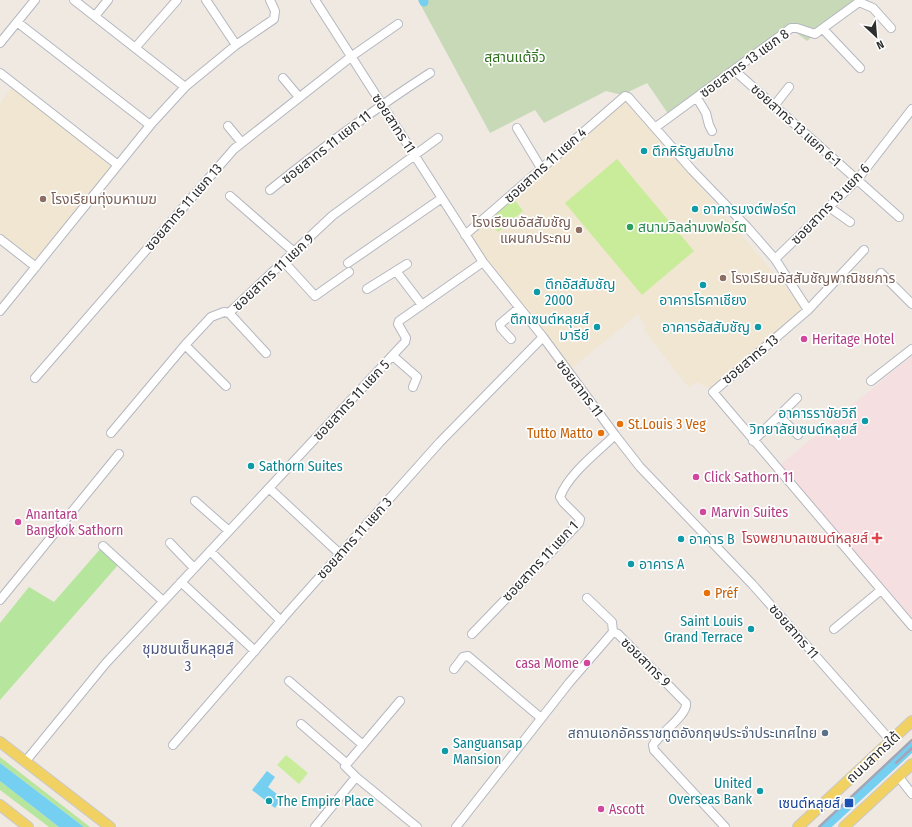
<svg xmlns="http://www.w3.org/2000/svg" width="912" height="827" font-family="'Fira Sans Condensed','Noto Sans Thai',sans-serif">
  <rect width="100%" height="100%" fill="#efe9e1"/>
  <path fill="#f0e6d1" d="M 12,87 L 113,165 L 36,261 L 0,233 L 0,104 Z
    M 627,100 L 804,309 L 712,389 L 696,382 L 689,388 L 643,329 L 646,326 L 638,314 L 572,368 L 469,236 Z"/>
  <path fill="#f5dfe0" d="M 912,356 L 912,618 L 779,466 Z"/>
  <path fill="#b6e59e" d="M 102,547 L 118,565 L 0,700 L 0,623 L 29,587 L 54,602 Z
    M 0,757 L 90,827 L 84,827 L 0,763 Z
    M 0,781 L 59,827 L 49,827 L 0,790 Z"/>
  <path fill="#c8d9b8" d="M 418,0 L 856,0 L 807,41 L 789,27 L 669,115 L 647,83 L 622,95 L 606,91 L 544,123 L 535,110 L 490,133 Z"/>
  <path fill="#c9ec9a" d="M 617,159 L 694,251 L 642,295 L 565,203 Z
    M 514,199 L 523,211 L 498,232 L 488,220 Z
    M 286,755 L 308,773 L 299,784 L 277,765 Z"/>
  <path fill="#75cff0" d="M 0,763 L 84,827 L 59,827 L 0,781 Z
    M 267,771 L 275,777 L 268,787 L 282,798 L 275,808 L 252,790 Z"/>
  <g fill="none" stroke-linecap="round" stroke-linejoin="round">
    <path stroke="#75cff0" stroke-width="9" d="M 423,0 L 424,2
      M 825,827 L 912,747"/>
    <g stroke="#b4b7c1" stroke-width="10">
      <path id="minor" d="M 74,0 L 185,87
        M 206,0 L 236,45
        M 315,0 L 483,262 L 543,337 L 615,435 L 640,467 L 752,584 L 891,741
        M 95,16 L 108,0
        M 17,22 L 150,125
        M 823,29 L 860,68
        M 0,43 L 35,0
        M 135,48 L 177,0
        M 735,71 L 899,217
        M 0,73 L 118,165
        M 283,78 L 299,97
        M 697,98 L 706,113 L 709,125 L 712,131
        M 774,106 L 789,87
        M 228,126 L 242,143
        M 656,127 L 791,28 L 797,28 L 815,34 L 859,2 L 873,8 L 891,28
        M 517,128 L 541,168
        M 270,190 C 322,148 374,109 430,73
        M 230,196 L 294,252
        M 829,207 L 850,222
        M 465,235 L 625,96 L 628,97 L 692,170 L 747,227 L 775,259 L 808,310
        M 0,239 L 36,267
        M 864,250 L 808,310 L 713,392 L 912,626
        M 775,259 L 857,180 L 912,109
        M 284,262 L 315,296 L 349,272
        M 348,263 L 442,198
        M 396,271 L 422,305
        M 881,273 L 912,304
        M 367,289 L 407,264
        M 0,311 L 152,123 L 185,87 L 236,45 L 274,19 L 275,11 L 270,0
        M 229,313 L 266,353
        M 511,339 L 501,328 L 500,324 L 519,308
        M 185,345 L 226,386
        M 393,356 L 417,377 L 413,387
        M 35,378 L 234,149 L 352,56 L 398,24
        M 871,381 L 912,349
        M 779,416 L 798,435
        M 111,433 L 185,345 L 211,317 L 224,312 L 229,313 L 332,216 L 438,138
        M 753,441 L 797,398
        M 269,488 L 340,554
        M 195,501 L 229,531
        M 170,543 L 194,568
        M 103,546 L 163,601
        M 210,551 L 281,621
        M 181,582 L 255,651
        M 587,598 L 612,622 L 613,632
        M 0,600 L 119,454
        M 834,629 L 881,590
        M 472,634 L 579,523 L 580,519 L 563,502 L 560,497 C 568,474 598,452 615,435
        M 454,669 L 463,657 L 468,656 L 541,718
        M 289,681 L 363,745
        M 400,701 L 345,766 L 356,777 L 417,827
        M 301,724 L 346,763
        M 173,745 L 291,609 L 440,442 L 543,337
        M 25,762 L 106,663 L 405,342 L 406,338 L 398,324 L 399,321 L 483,262
        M 898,776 L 912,794
        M 315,827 L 356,777
        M 456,827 L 569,683 L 613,632 L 618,634 L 686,703 C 688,715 660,733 653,745 L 654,750 L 725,827"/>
    </g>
    <g stroke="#c9c9c9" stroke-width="12">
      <path id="major" d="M 0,742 L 110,827
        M 0,805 L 28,827
        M 798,827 L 912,721
        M 844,827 L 912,764"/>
    </g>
    <use href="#minor" stroke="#fff" stroke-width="8"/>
    <use href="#major" stroke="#f2d163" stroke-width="10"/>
    <path stroke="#a3a6b8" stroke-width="2.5" d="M 896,763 L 912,748
      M 819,827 L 912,740"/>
  </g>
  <g fill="#0f9aa8" stroke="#fff" stroke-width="1.5">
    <circle cx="644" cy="151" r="4"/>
    <circle cx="695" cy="209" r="4"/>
    <circle cx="703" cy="285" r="4"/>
    <circle cx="537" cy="292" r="4"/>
    <circle cx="597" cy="327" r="4"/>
    <circle cx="758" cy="327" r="4"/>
    <circle cx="865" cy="421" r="4"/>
    <circle cx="251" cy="466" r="4"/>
    <circle cx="681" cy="539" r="4"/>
    <circle cx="631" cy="564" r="4"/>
    <circle cx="751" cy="629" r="4"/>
    <circle cx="445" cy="751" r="4"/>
    <circle cx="760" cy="791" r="4"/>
    <circle cx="269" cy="801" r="4"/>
  </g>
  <g fill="#8d6e63" stroke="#fff" stroke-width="1.5">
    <circle cx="43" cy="199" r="4"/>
    <circle cx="579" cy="230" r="4"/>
    <circle cx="723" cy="278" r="4"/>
  </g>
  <circle fill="#2e9e5b" stroke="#fff" stroke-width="1.5" cx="630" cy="227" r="4"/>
  <g fill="#d1479c" stroke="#fff" stroke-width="1.5">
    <circle cx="804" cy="339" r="4"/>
    <circle cx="696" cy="477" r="4"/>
    <circle cx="703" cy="512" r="4"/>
    <circle cx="18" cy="522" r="4"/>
    <circle cx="587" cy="663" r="4"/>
    <circle cx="601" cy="809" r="4"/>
  </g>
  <g fill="#e8710a" stroke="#fff" stroke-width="1.5">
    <circle cx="620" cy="424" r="4"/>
    <circle cx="601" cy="433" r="4"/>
    <circle cx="707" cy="593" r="4"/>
  </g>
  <path fill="#e0444e" stroke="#fff" stroke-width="1.5" d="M875 532h4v4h4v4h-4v4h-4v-4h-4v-4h4z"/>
  <circle fill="#5c6f8a" stroke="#fff" stroke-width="1.5" cx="825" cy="733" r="4"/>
  <rect fill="#1a4fb4" stroke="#fff" stroke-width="1.5" x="844" y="798" width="10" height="10" rx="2"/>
  <g text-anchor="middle" stroke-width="3.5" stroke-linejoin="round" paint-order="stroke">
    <g font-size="14" fill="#2c6e1b" stroke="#fff">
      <text x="515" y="62">สุสานแต้จิ๋ว</text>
    </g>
    <g font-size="14" fill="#2e2e2e" stroke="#fff">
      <text transform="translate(744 63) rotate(-36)" y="5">ซอยสาทร 13 แยก 8</text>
      <text transform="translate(394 123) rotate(57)" y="5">ซอยสาทร 11</text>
      <text transform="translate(796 125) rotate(42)" y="5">ซอยสาทร 13 แยก 6-1</text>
      <text transform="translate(326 147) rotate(-38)" y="5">ซอยสาทร 11 แยก 11</text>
      <text transform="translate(545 165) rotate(-42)" y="5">ซอยสาทร 11 แยก 4</text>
      <text transform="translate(830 204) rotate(-46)" y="5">ซอยสาทร 13 แยก 6</text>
      <text transform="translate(183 207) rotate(-49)" y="5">ซอยสาทร 11 แยก 13</text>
      <text transform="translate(273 272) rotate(-43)" y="5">ซอยสาทร 11 แยก 9</text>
      <text transform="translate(750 359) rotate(-40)" y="5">ซอยสาทร 13</text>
      <text transform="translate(580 388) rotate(53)" y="5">ซอยสาทร 11</text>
      <text transform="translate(351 400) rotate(-47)" y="5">ซอยสาทร 11 แยก 5</text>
      <text transform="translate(354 538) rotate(-48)" y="5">ซอยสาทร 11 แยก 3</text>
      <text transform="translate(540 561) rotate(-47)" y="5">ซอยสาทร 11 แยก 1</text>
      <text transform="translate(794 631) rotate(49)" y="5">ซอยสาทร 11</text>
      <text transform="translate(646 662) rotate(45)" y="5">ซอยสาทร 9</text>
      <text transform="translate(873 757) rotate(-43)" y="5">ถนนสาทรใต้</text>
    </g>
    <g font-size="14" fill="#0d838f" stroke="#fff" text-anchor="start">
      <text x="652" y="156">ตึกหิรัญสมโภช</text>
      <text x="703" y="214">อาคารมงต์ฟอร์ต</text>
      <text x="545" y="289">ตึกอัสสัมชัญ<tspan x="545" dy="16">2000</tspan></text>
      <text x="703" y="305" text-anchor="middle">อาคารโรคาเชียง</text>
      <text x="589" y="324" text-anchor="end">ตึกเซนต์หลุยส์<tspan x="589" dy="16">มารีย์</tspan></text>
      <text x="750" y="332" text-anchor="end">อาคารอัสสัมชัญ</text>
      <text x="857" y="418" text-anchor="end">อาคารราขัยวิถี<tspan x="857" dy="16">วิทยาลัยเซนต์หลุยส์</tspan></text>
      <text x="259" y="471">Sathorn Suites</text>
      <text x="689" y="544">อาคาร B</text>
      <text x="639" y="569">อาคาร A</text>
      <text x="743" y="626" text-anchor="end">Saint Louis<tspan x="743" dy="16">Grand Terrace</tspan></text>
      <text x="453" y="748">Sanguansap<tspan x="453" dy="16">Mansion</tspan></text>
      <text x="752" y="788" text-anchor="end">United<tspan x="752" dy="16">Overseas Bank</tspan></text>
      <text x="277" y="806">The Empire Place</text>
    </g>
    <g font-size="14" fill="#785e54" stroke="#fff" text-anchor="start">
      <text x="51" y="204">โรงเรียนทุ่งมหาเมฆ</text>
      <text x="571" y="227" text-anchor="end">โรงเรียนอัสสัมชัญ<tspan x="571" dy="16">แผนกประถม</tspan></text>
      <text x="731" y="283">โรงเรียนอัสสัมชัญพาณิชยการ</text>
    </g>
    <g font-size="14" fill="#27864d" stroke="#fff" text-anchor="start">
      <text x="638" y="232">สนามวิลล่ามงฟอร์ต</text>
    </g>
    <g font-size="14" fill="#b23c85" stroke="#fff" text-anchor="start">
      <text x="812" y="344">Heritage Hotel</text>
      <text x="704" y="482">Click Sathorn 11</text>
      <text x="711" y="517">Marvin Suites</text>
      <text x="26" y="519">Anantara<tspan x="26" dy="16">Bangkok Sathorn</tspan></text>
      <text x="579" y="668" text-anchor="end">casa Mome</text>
      <text x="609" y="814">Ascott</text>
    </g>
    <g font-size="14" fill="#c56008" stroke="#fff" text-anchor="start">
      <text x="628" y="429">St.Louis 3 Veg</text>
      <text x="593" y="438" text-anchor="end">Tutto Matto</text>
      <text x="715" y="598">Préf</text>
    </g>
    <g font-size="14" fill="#be3a42" stroke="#fff" text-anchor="end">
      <text x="868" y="543">โรงพยาบาลเซนต์หลุยส์</text>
    </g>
    <g font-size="14" fill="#4e5e75" stroke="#fff" text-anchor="end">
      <text x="817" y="738">สถานเอกอัครราชทูตอังกฤษประจำประเทศไทย</text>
    </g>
    <g font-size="14" fill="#164399" stroke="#fff" text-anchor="end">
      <text x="840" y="808">เซนต์หลุยส์</text>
    </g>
    <g font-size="15" fill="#4d5680" stroke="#fff">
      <text x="188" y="654">ชุมชนเซ็นหลุยส์<tspan x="188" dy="17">3</tspan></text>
    </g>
  </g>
  <g transform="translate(876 36) rotate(154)" stroke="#ffffff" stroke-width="3" paint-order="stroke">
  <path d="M0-3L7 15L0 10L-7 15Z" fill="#2e2e2e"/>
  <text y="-6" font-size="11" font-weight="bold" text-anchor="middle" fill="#2e2e2e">N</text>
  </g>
</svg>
